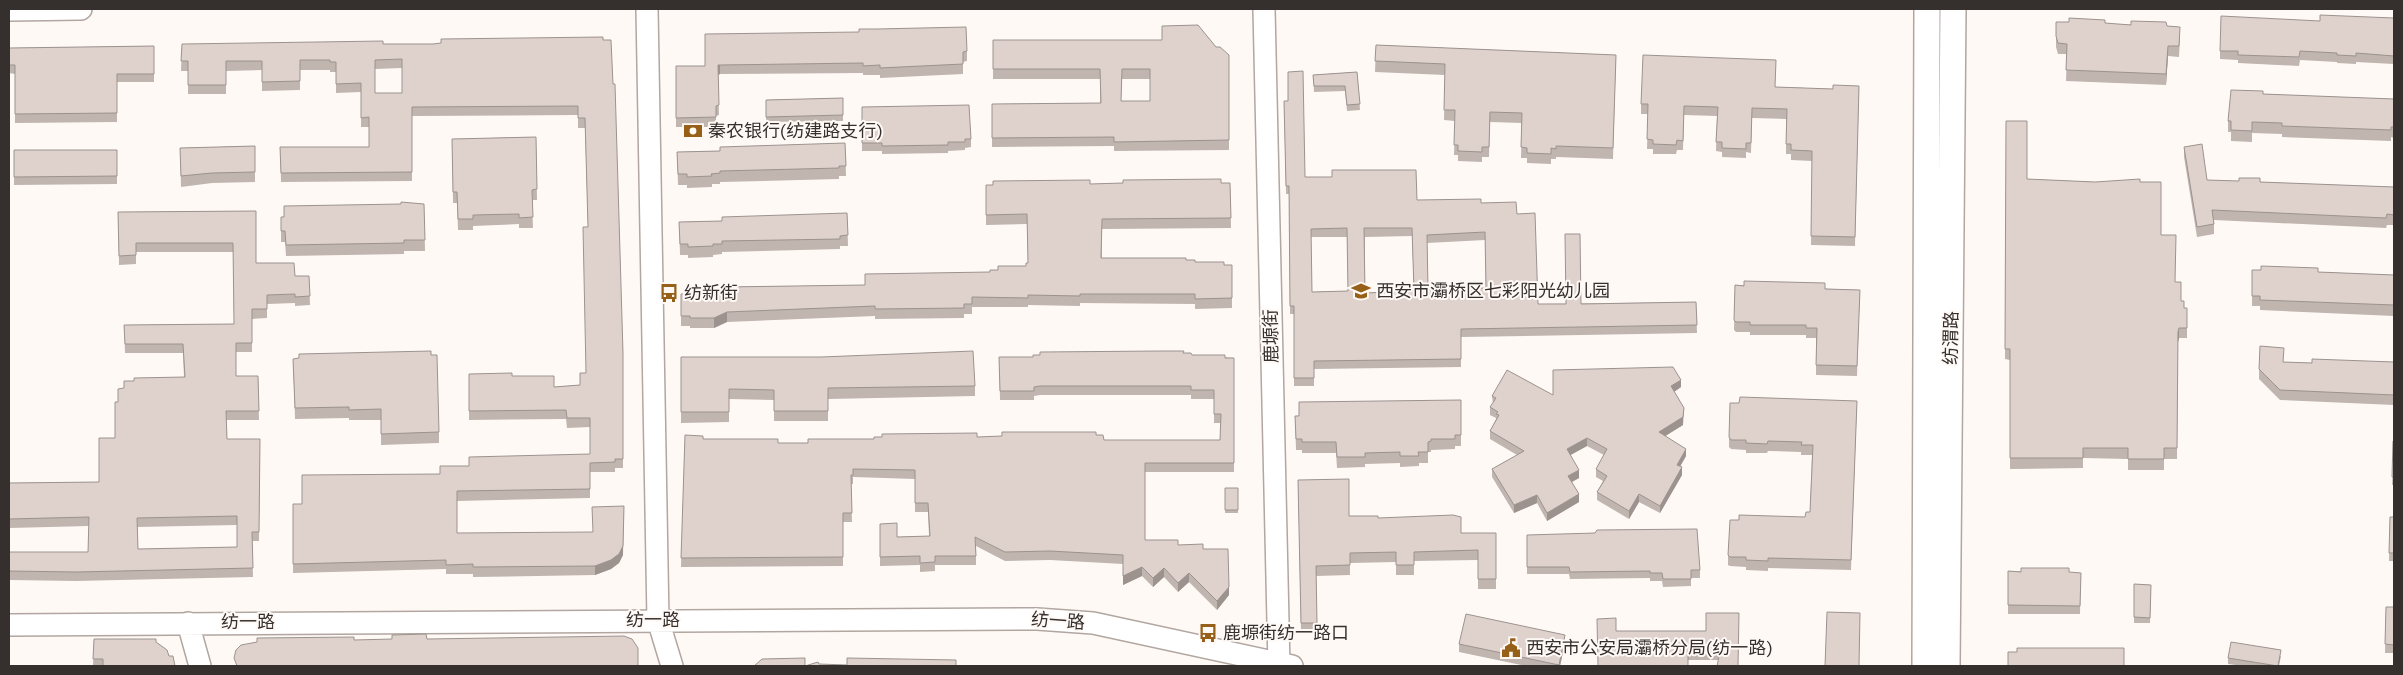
<svg xmlns="http://www.w3.org/2000/svg" width="2403" height="675" font-family="'Work Sans','Noto Sans SC',sans-serif">
  <rect width="100%" height="100%" fill="#fff9f6"/>
  <g fill="none" stroke-linecap="round" stroke-linejoin="round">
    <g stroke="#b2a6a0" stroke-width="24">
      <path id="tertiary" d="M 647,9 L 658,620 L 672,666
        M 1264,9 L 1279,666
        M 9,10 L 81,9
        M 188,623 L 200,666
        M 9,625 L 1037,619 L 1093,623 L 1292,666"/>
    </g>
    <g stroke="#b2a6a0" stroke-width="28">
      <path id="secondary" d="M 1925,666 L 1927,9
        M 1947,666 L 1953,9"/>
    </g>
    <use href="#tertiary" stroke="#fff" stroke-width="21"/>
    <use href="#secondary" stroke="#fff" stroke-width="25"/>
  </g>
  <path fill="#c0b5af" fill-rule="evenodd" d="M 2394,18 L 2394,64 L 2356,62 L 2356,64 L 2337,63 L 2337,62 L 2300,60 L 2299,66 L 2238,63 L 2238,60 L 2220,59 L 2220,51 L 2320,21 Z
    M 2056,22 L 2167,26 L 2180,38 L 2179,57 L 2168,56 L 2166,85 L 2066,81 L 2067,54 L 2058,54 L 2056,47 Z
    M 705,34 L 967,51 L 967,61 L 963,62 L 963,74 L 880,78 L 880,75 L 863,75 L 863,73 L 720,74 L 718,75 L 719,115 L 716,116 L 716,127 L 676,127 L 676,66 L 705,66 Z
    M 603,37 L 623,353 L 623,468 L 615,468 L 615,472 L 590,472 L 590,498 L 457,501 L 457,533 L 623,555 L 619,563 L 611,569 L 595,575 L 473,577 L 473,574 L 446,574 L 446,569 L 293,573 L 293,504 L 302,504 L 440,474 L 469,466 L 590,454 L 590,427 L 567,428 L 566,419 L 469,420 L 469,374 L 512,376 L 554,387 L 580,385 L 586,373 L 588,227 L 585,128 L 578,128 L 578,115 L 412,116 L 412,181 L 281,182 L 280,147 L 369,147 L 369,127 L 361,127 L 361,92 L 336,93 L 336,72 L 330,72 L 330,70 L 300,70 L 300,90 L 262,91 L 262,70 L 226,71 L 226,94 L 188,94 L 188,71 L 181,71 L 182,44 L 433,44 ZM 402,68 L 402,93 L 375,93 L 375,69 Z
    M 993,40 L 1216,47 L 1229,55 L 1229,150 L 1114,151 L 1114,146 L 992,147 L 992,104 L 1100,103 L 1100,79 L 993,79 ZM 1122,79 L 1150,79 L 1150,101 L 1121,101 Z
    M 1376,45 L 1616,55 L 1613,159 L 1556,157 L 1556,159 L 1551,159 L 1551,164 L 1527,163 L 1527,158 L 1521,158 L 1522,123 L 1490,122 L 1489,157 L 1482,157 L 1482,162 L 1458,161 L 1458,155 L 1454,155 L 1455,121 L 1444,120 L 1445,75 L 1375,72 Z
    M 154,46 L 154,82 L 117,82 L 117,122 L 15,123 L 15,74 L 9,73 L 9,48 Z
    M 1357,72 L 1360,110 L 1347,111 L 1345,91 L 1314,92 L 1313,75 Z
    M 1859,86 L 1855,246 L 1811,245 L 1812,161 L 1791,160 L 1791,154 L 1786,154 L 1786,119 L 1752,118 L 1751,153 L 1746,152 L 1746,158 L 1722,157 L 1722,152 L 1716,151 L 1717,116 L 1684,115 L 1683,150 L 1677,150 L 1676,154 L 1653,154 L 1653,149 L 1647,149 L 1648,114 L 1641,114 L 1641,104 L 1775,87 L 1833,89 Z
    M 2263,94 L 2394,99 L 2394,138 L 2391,137 L 2391,141 L 2282,137 L 2282,134 L 2252,133 L 2252,142 L 2231,141 L 2231,132 L 2228,132 L 2228,121 Z
    M 843,98 L 843,121 L 766,122 L 766,100 Z
    M 1284,101 L 1305,177 L 1417,200 L 1481,203 L 1517,214 L 1538,304 L 1696,302 L 1697,333 L 1461,337 L 1461,367 L 1314,369 L 1314,386 L 1294,386 L 1294,314 L 1290,314 L 1289,194 L 1286,194 ZM 1412,236 L 1414,291 L 1365,293 L 1365,237 ZM 1311,237 L 1347,237 L 1348,291 L 1312,292 ZM 1485,240 L 1486,288 L 1428,289 L 1427,243 Z
    M 862,107 L 971,139 L 971,147 L 965,148 L 965,150 L 948,151 L 948,153 L 882,154 L 882,151 L 862,151 Z
    M 2006,121 L 2027,179 L 2095,182 L 2140,182 L 2161,235 L 2181,301 L 2184,308 L 2187,308 L 2187,338 L 2179,338 L 2178,342 L 2177,459 L 2164,459 L 2164,470 L 2128,470 L 2128,459 L 2083,458 L 2083,468 L 2010,469 L 2010,360 L 2005,359 Z
    M 536,137 L 537,200 L 532,200 L 533,228 L 519,228 L 519,224 L 473,226 L 473,230 L 458,230 L 457,203 L 453,203 L 452,139 Z
    M 845,143 L 846,176 L 839,176 L 839,179 L 720,182 L 720,184 L 712,184 L 712,187 L 687,188 L 687,185 L 678,185 L 677,152 L 720,151 Z
    M 255,146 L 255,182 L 212,183 L 181,187 L 180,148 Z
    M 2184,147 L 2207,180 L 2394,187 L 2394,225 L 2387,225 L 2386,228 L 2214,220 L 2214,234 L 2197,237 L 2184,157 Z
    M 14,150 L 117,150 L 117,184 L 14,185 Z
    M 1230,183 L 1231,228 L 1102,229 L 1102,258 L 1186,260 L 1195,262 L 1224,265 L 1232,265 L 1232,308 L 1195,309 L 1195,304 L 1080,303 L 1080,306 L 1028,305 L 1028,307 L 972,307 L 972,314 L 964,314 L 964,318 L 875,319 L 875,316 L 727,322 L 714,328 L 690,328 L 690,326 L 681,326 L 681,294 L 724,292 L 724,287 L 865,285 L 990,272 L 1026,266 L 1028,263 L 1027,224 L 986,225 L 986,185 L 1090,184 Z
    M 424,204 L 425,251 L 404,251 L 404,254 L 286,256 L 285,242 L 281,242 L 281,217 Z
    M 256,211 L 256,263 L 295,276 L 309,276 L 310,305 L 295,306 L 295,303 L 267,304 L 267,318 L 252,319 L 252,352 L 236,352 L 236,376 L 258,376 L 259,420 L 226,420 L 227,439 L 260,439 L 259,541 L 252,541 L 253,577 L 76,581 L 9,580 L 9,552 L 88,552 L 89,526 L 9,528 L 9,483 L 99,482 L 115,438 L 118,402 L 124,388 L 134,381 L 184,377 L 183,353 L 125,353 L 124,325 L 234,324 L 233,252 L 136,252 L 136,264 L 119,265 L 118,212 ZM 237,525 L 237,547 L 138,549 L 137,527 Z
    M 847,213 L 848,246 L 840,246 L 840,249 L 722,252 L 722,254 L 713,255 L 713,257 L 688,258 L 688,255 L 680,255 L 679,222 L 722,221 Z
    M 2318,272 L 2394,275 L 2394,316 L 2260,310 L 2260,306 L 2252,306 L 2252,296 Z
    M 1735,285 L 1860,290 L 1857,376 L 1816,375 L 1816,338 L 1806,338 L 1806,335 L 1750,335 L 1750,332 L 1736,332 L 1734,330 Z
    M 1183,353 L 1192,355 L 1234,358 L 1234,472 L 1145,472 L 1145,540 L 1203,549 L 1229,595 L 1217,610 L 1189,582 L 1178,592 L 1164,577 L 1153,587 L 1142,576 L 1123,585 L 1123,564 L 1050,560 L 1005,561 L 976,546 L 976,565 L 935,565 L 935,571 L 920,572 L 920,565 L 880,566 L 880,524 L 897,537 L 929,536 L 928,512 L 915,512 L 915,479 L 853,477 L 853,484 L 851,484 L 852,522 L 843,522 L 843,566 L 681,567 L 685,435 L 703,439 L 778,443 L 808,443 L 874,439 L 1096,435 L 1104,440 L 1220,440 L 1221,423 L 1214,423 L 1214,399 L 1191,399 L 1191,395 L 1040,395 L 1034,396 L 1034,400 L 1000,400 L 999,357 L 1033,357 Z
    M 681,357 L 975,386 L 975,396 L 828,399 L 828,421 L 774,421 L 774,400 L 729,399 L 729,422 L 681,423 Z
    M 293,359 L 439,432 L 439,443 L 381,445 L 381,420 L 349,420 L 349,418 L 295,419 Z
    M 2284,362 L 2312,363 L 2394,362 L 2394,405 L 2280,400 L 2259,379 L 2259,369 Z
    M 1681,387 L 1674,392 L 1683,425 L 1665,436 L 1686,456 L 1680,466 L 1682,475 L 1660,513 L 1639,502 L 1629,519 L 1597,500 L 1597,492 L 1603,481 L 1596,477 L 1596,469 L 1604,455 L 1587,446 L 1570,455 L 1579,478 L 1572,482 L 1579,502 L 1547,521 L 1537,503 L 1514,513 L 1492,477 L 1492,469 L 1517,455 L 1490,439 L 1490,431 L 1496,419 L 1496,418 L 1490,415 L 1490,407 L 1493,404 L 1492,396 L 1553,395 Z
    M 1461,400 L 1461,446 L 1455,446 L 1455,449 L 1431,450 L 1431,452 L 1428,452 L 1428,463 L 1419,463 L 1419,466 L 1400,467 L 1400,463 L 1365,464 L 1365,467 L 1337,468 L 1336,453 L 1302,453 L 1302,450 L 1296,450 L 1295,416 Z
    M 1857,401 L 1851,570 L 1768,568 L 1768,571 L 1746,570 L 1746,567 L 1730,566 L 1728,565 L 1728,555 L 1739,520 L 1805,517 L 1810,512 L 1812,455 L 1801,455 L 1801,452 L 1768,451 L 1767,453 L 1746,453 L 1746,450 L 1731,449 L 1729,447 L 1729,437 L 1739,403 Z
    M 2394,441 L 2394,485 L 2392,485 Z
    M 1298,480 L 1349,516 L 1378,518 L 1461,533 L 1496,533 L 1496,589 L 1478,589 L 1478,560 L 1414,561 L 1414,575 L 1396,575 L 1396,562 L 1350,563 L 1350,575 L 1316,576 L 1317,632 L 1301,633 Z
    M 1225,488 L 1238,488 L 1238,513 L 1225,513 Z
    M 2390,517 L 2394,517 L 2394,561 L 2389,561 Z
    M 1527,535 L 1700,570 L 1700,578 L 1691,578 L 1691,586 L 1663,587 L 1662,581 L 1650,581 L 1650,578 L 1570,579 L 1569,574 L 1527,574 Z
    M 2008,571 L 2081,573 L 2080,614 L 2008,614 Z
    M 2134,584 L 2151,585 L 2150,623 L 2134,623 Z
    M 2386,607 L 2394,607 L 2394,653 L 2385,653 Z
    M 1739,613 L 1718,660 L 1688,660 L 1616,631 L 1706,631 Z
    M 94,639 L 156,642 L 169,656 L 175,666 L 93,666 Z
    M 1565,643 L 1560,666 L 1526,666 L 1459,652 L 1459,644 Z
    M 2281,656 L 2279,666 L 2243,666 L 2228,664 L 2228,658 Z"/>
  <path fill="#9c938f" d="M 2168,46 L 2168,56 L 2166,85 L 2166,74 Z
    M 718,65 L 720,65 L 720,74 L 718,75 Z
    M 727,312 L 727,322 L 714,328 L 714,318 Z
    M 2179,328 L 2179,338 L 2178,342 L 2177,459 L 2178,332 Z
    M 1681,380 L 1681,387 L 1671,394 L 1671,386 Z
    M 1684,408 L 1683,425 L 1659,440 L 1659,432 Z
    M 1587,438 L 1587,446 L 1567,457 L 1567,449 Z
    M 1686,449 L 1686,456 L 1677,472 L 1677,465 Z
    M 1682,467 L 1682,475 L 1660,513 L 1660,506 Z
    M 1579,470 L 1579,478 L 1568,484 L 1568,476 Z
    M 1579,494 L 1579,502 L 1547,521 L 1547,513 Z
    M 1639,494 L 1639,502 L 1629,519 L 1629,511 Z
    M 1537,495 L 1537,503 L 1514,513 L 1514,505 Z
    M 624,506 L 623,555 L 619,563 L 611,569 L 595,575 L 595,566 Z
    M 1142,567 L 1142,576 L 1123,585 L 1123,576 Z
    M 1164,568 L 1164,577 L 1153,587 L 1153,578 Z
    M 1189,573 L 1189,582 L 1178,592 L 1178,583 Z
    M 1229,587 L 1229,595 L 1217,610 L 1217,601 Z
    M 1565,635 L 1565,643 L 1560,666 L 1559,666 Z"/>
  <path fill="#dfd2cc" stroke="#9c938f" fill-rule="evenodd" d="M 2320,15 L 2394,18 L 2394,56 L 2356,53 L 2356,56 L 2337,55 L 2337,53 L 2300,51 L 2299,57 L 2238,55 L 2238,51 L 2220,51 L 2221,16 L 2320,21 Z
    M 2069,18 L 2105,20 L 2105,23 L 2131,25 L 2131,21 L 2166,22 L 2167,26 L 2180,27 L 2179,46 L 2168,46 L 2166,74 L 2066,70 L 2067,44 L 2058,43 L 2056,36 L 2056,22 L 2069,22 Z
    M 1198,25 L 1216,47 L 1220,47 L 1229,55 L 1229,140 L 1114,142 L 1114,137 L 992,138 L 992,104 L 1101,103 L 1100,69 L 993,69 L 993,40 L 1162,40 L 1162,26 ZM 1122,69 L 1150,69 L 1150,101 L 1121,101 Z
    M 966,27 L 967,51 L 963,52 L 963,64 L 880,68 L 880,65 L 863,66 L 863,63 L 720,65 L 718,65 L 719,105 L 716,106 L 716,117 L 676,118 L 676,66 L 705,66 L 705,34 L 859,32 L 859,29 L 877,29 Z
    M 603,37 L 603,40 L 611,40 L 613,84 L 615,84 L 623,353 L 623,459 L 615,459 L 615,462 L 590,463 L 590,489 L 457,491 L 457,533 L 593,532 L 592,507 L 624,506 L 623,546 L 619,554 L 611,560 L 595,566 L 473,567 L 473,564 L 446,565 L 446,560 L 293,564 L 293,504 L 302,504 L 302,475 L 440,474 L 440,466 L 469,466 L 469,457 L 590,454 L 590,418 L 567,418 L 566,410 L 469,411 L 469,374 L 512,373 L 512,376 L 554,376 L 554,387 L 580,385 L 580,373 L 586,373 L 583,227 L 588,227 L 585,118 L 578,118 L 578,106 L 412,107 L 412,172 L 281,173 L 280,147 L 369,147 L 369,117 L 361,118 L 361,83 L 336,84 L 336,62 L 330,62 L 330,60 L 300,60 L 300,81 L 262,82 L 262,61 L 226,61 L 226,85 L 188,85 L 188,61 L 181,61 L 182,44 L 383,41 L 383,44 L 433,44 L 441,43 L 441,39 ZM 402,59 L 402,93 L 375,93 L 375,60 Z
    M 1376,45 L 1616,55 L 1613,148 L 1556,146 L 1556,149 L 1551,148 L 1551,154 L 1527,153 L 1527,148 L 1521,147 L 1522,113 L 1490,112 L 1489,147 L 1482,147 L 1482,152 L 1458,151 L 1458,145 L 1454,145 L 1455,110 L 1444,110 L 1445,64 L 1375,61 Z
    M 154,46 L 154,74 L 117,74 L 117,113 L 15,114 L 15,65 L 9,65 L 9,48 Z
    M 1643,55 L 1776,60 L 1775,87 L 1833,89 L 1833,85 L 1859,86 L 1855,237 L 1811,236 L 1812,151 L 1791,150 L 1791,144 L 1786,144 L 1787,109 L 1752,108 L 1751,143 L 1746,143 L 1746,149 L 1722,148 L 1722,142 L 1716,142 L 1718,107 L 1684,106 L 1683,141 L 1677,140 L 1676,145 L 1653,144 L 1653,140 L 1647,139 L 1648,104 L 1641,104 Z
    M 1303,71 L 1305,177 L 1332,177 L 1332,170 L 1416,170 L 1417,200 L 1481,199 L 1481,203 L 1516,202 L 1517,214 L 1535,213 L 1538,304 L 1566,304 L 1565,234 L 1580,234 L 1581,304 L 1696,302 L 1697,325 L 1461,329 L 1461,359 L 1314,361 L 1314,378 L 1294,378 L 1294,306 L 1290,306 L 1289,186 L 1286,186 L 1284,101 L 1288,101 L 1288,72 ZM 1347,228 L 1348,291 L 1312,292 L 1311,229 ZM 1364,228 L 1412,228 L 1414,291 L 1365,293 ZM 1485,232 L 1486,288 L 1428,289 L 1427,235 Z
    M 1357,72 L 1360,104 L 1347,105 L 1345,86 L 1314,86 L 1313,75 Z
    M 2231,90 L 2263,91 L 2263,94 L 2394,99 L 2394,127 L 2391,127 L 2391,130 L 2282,126 L 2282,123 L 2252,122 L 2252,131 L 2231,130 L 2231,121 L 2228,121 Z
    M 843,98 L 843,115 L 766,117 L 766,100 Z
    M 969,105 L 971,139 L 965,139 L 965,142 L 948,142 L 948,145 L 882,146 L 882,143 L 862,143 L 862,107 Z
    M 2006,121 L 2027,121 L 2027,179 L 2095,182 L 2140,179 L 2140,182 L 2161,182 L 2161,235 L 2176,235 L 2175,282 L 2181,282 L 2181,301 L 2184,301 L 2184,308 L 2187,308 L 2187,328 L 2179,328 L 2178,332 L 2177,448 L 2164,448 L 2164,459 L 2128,459 L 2128,448 L 2083,448 L 2083,458 L 2010,458 L 2010,349 L 2005,349 Z
    M 536,137 L 537,189 L 532,190 L 533,217 L 519,218 L 519,214 L 473,215 L 473,219 L 458,219 L 457,192 L 453,192 L 452,139 Z
    M 845,143 L 846,166 L 839,166 L 839,168 L 720,171 L 720,173 L 711,174 L 712,176 L 687,177 L 687,174 L 678,174 L 677,152 L 720,151 L 720,147 Z
    M 2202,144 L 2207,180 L 2239,181 L 2239,178 L 2260,178 L 2260,182 L 2394,187 L 2394,215 L 2387,214 L 2386,218 L 2212,210 L 2214,224 L 2197,227 L 2184,147 Z
    M 255,146 L 255,172 L 212,173 L 181,176 L 180,148 Z
    M 14,150 L 117,150 L 117,176 L 14,177 Z
    M 1221,179 L 1221,183 L 1230,183 L 1231,218 L 1102,219 L 1101,258 L 1186,258 L 1186,260 L 1195,260 L 1195,262 L 1224,262 L 1224,265 L 1232,265 L 1232,298 L 1195,299 L 1195,294 L 1080,294 L 1080,296 L 1028,295 L 1028,298 L 972,297 L 972,304 L 964,304 L 964,308 L 875,309 L 875,306 L 727,312 L 714,318 L 690,318 L 690,316 L 681,316 L 681,294 L 724,292 L 724,287 L 865,285 L 865,274 L 990,272 L 990,270 L 998,270 L 998,266 L 1026,266 L 1026,263 L 1028,263 L 1027,214 L 986,215 L 986,185 L 993,185 L 993,181 L 1090,180 L 1090,184 L 1123,183 L 1123,180 Z
    M 401,202 L 424,204 L 425,240 L 404,240 L 404,243 L 286,245 L 285,231 L 281,231 L 281,217 L 284,217 L 284,206 L 401,204 Z
    M 256,211 L 256,263 L 294,263 L 295,276 L 309,276 L 310,296 L 295,297 L 295,294 L 267,295 L 267,309 L 252,309 L 252,343 L 236,343 L 236,376 L 258,376 L 259,411 L 226,411 L 227,439 L 260,439 L 259,532 L 252,532 L 253,568 L 76,572 L 9,571 L 9,552 L 88,552 L 89,517 L 9,519 L 9,483 L 99,482 L 99,438 L 115,438 L 115,402 L 118,402 L 118,389 L 124,388 L 124,381 L 134,381 L 134,378 L 185,377 L 183,344 L 125,344 L 124,325 L 234,324 L 233,243 L 136,243 L 136,255 L 119,256 L 118,212 ZM 237,516 L 237,547 L 138,549 L 137,518 Z
    M 847,213 L 848,235 L 840,236 L 840,239 L 722,241 L 722,244 L 713,244 L 713,246 L 688,247 L 688,244 L 680,244 L 679,222 L 722,221 L 722,217 Z
    M 2261,266 L 2318,268 L 2318,272 L 2394,275 L 2394,305 L 2260,300 L 2260,296 L 2252,296 L 2252,270 L 2261,270 Z
    M 1744,281 L 1825,283 L 1825,289 L 1860,290 L 1857,366 L 1816,365 L 1817,328 L 1806,328 L 1806,325 L 1750,325 L 1750,322 L 1736,322 L 1734,320 L 1735,285 L 1744,286 Z
    M 2260,346 L 2284,348 L 2283,362 L 2312,363 L 2312,359 L 2394,362 L 2394,395 L 2280,390 L 2259,369 Z
    M 431,351 L 431,355 L 437,355 L 439,432 L 381,434 L 381,409 L 349,410 L 349,407 L 295,408 L 293,359 L 299,358 L 299,354 Z
    M 973,351 L 975,386 L 828,388 L 828,411 L 774,411 L 774,390 L 729,389 L 729,412 L 681,412 L 681,357 L 821,357 Z
    M 1159,351 L 1184,351 L 1183,353 L 1191,353 L 1192,355 L 1225,355 L 1225,358 L 1234,358 L 1234,463 L 1145,463 L 1145,540 L 1178,540 L 1178,545 L 1203,544 L 1203,549 L 1228,549 L 1229,587 L 1217,601 L 1189,573 L 1178,583 L 1164,568 L 1153,578 L 1142,567 L 1123,576 L 1123,555 L 1050,551 L 1005,552 L 975,537 L 976,556 L 935,556 L 935,562 L 920,563 L 920,556 L 880,557 L 880,524 L 897,523 L 897,537 L 930,536 L 928,503 L 915,503 L 915,470 L 853,469 L 853,475 L 851,475 L 852,513 L 843,513 L 843,557 L 681,558 L 685,435 L 703,436 L 703,439 L 778,439 L 778,443 L 808,443 L 808,439 L 874,439 L 874,437 L 882,437 L 882,434 L 977,433 L 977,437 L 1002,436 L 1002,432 L 1096,432 L 1096,435 L 1103,435 L 1104,440 L 1220,440 L 1221,414 L 1214,414 L 1214,390 L 1191,390 L 1191,386 L 1040,386 L 1034,387 L 1034,391 L 1000,391 L 999,357 L 1033,357 L 1033,355 L 1040,355 L 1040,352 Z
    M 1673,367 L 1681,380 L 1671,386 L 1684,408 L 1683,417 L 1659,432 L 1686,449 L 1677,465 L 1682,467 L 1660,506 L 1639,494 L 1629,511 L 1597,492 L 1607,476 L 1596,469 L 1607,449 L 1587,438 L 1567,449 L 1579,470 L 1568,476 L 1579,494 L 1547,513 L 1537,495 L 1514,505 L 1492,469 L 1524,451 L 1490,431 L 1499,415 L 1496,414 L 1498,412 L 1490,407 L 1496,398 L 1492,396 L 1507,370 L 1553,395 L 1553,370 Z
    M 1740,397 L 1857,401 L 1851,560 L 1768,558 L 1768,561 L 1746,560 L 1746,557 L 1730,557 L 1728,555 L 1730,520 L 1739,520 L 1739,515 L 1805,517 L 1806,512 L 1810,512 L 1813,445 L 1801,445 L 1802,442 L 1768,441 L 1767,444 L 1746,443 L 1746,440 L 1731,440 L 1729,437 L 1730,403 L 1739,403 Z
    M 1461,400 L 1461,435 L 1455,435 L 1455,439 L 1431,439 L 1431,441 L 1428,442 L 1428,452 L 1418,452 L 1419,456 L 1400,456 L 1400,452 L 1365,453 L 1365,457 L 1337,457 L 1336,442 L 1302,442 L 1302,439 L 1296,439 L 1295,416 L 1299,416 L 1299,402 Z
    M 2393,441 L 2394,441 L 2394,477 L 2392,477 Z
    M 1349,479 L 1349,516 L 1378,516 L 1378,518 L 1453,515 L 1461,517 L 1461,533 L 1496,533 L 1496,579 L 1478,579 L 1478,550 L 1414,552 L 1414,565 L 1396,565 L 1396,552 L 1350,553 L 1350,565 L 1316,566 L 1317,623 L 1301,623 L 1298,480 Z
    M 1225,488 L 1238,488 L 1238,510 L 1225,510 Z
    M 2390,517 L 2394,517 L 2394,553 L 2389,553 Z
    M 1697,529 L 1700,570 L 1691,570 L 1691,579 L 1663,579 L 1662,573 L 1650,573 L 1650,571 L 1570,572 L 1569,567 L 1527,567 L 1527,535 L 1595,533 L 1597,530 Z
    M 2021,568 L 2069,568 L 2069,572 L 2081,573 L 2080,606 L 2008,605 L 2008,571 L 2021,572 Z
    M 2134,584 L 2151,585 L 2150,618 L 2134,617 Z
    M 2386,607 L 2394,607 L 2394,645 L 2385,644 Z
    M 1827,612 L 1860,613 L 1859,666 L 1825,666 Z
    M 1706,613 L 1739,613 L 1738,666 L 1717,666 L 1720,652 L 1688,651 L 1688,666 L 1598,666 L 1597,619 L 1616,618 L 1616,631 L 1706,631 Z
    M 1466,614 L 1565,635 L 1559,665 L 1459,644 Z
    M 426,634 L 427,639 L 624,636 L 632,639 L 638,648 L 638,666 L 237,666 L 234,658 L 236,650 L 241,645 L 257,642 L 257,638 L 354,637 L 354,640 L 392,639 L 392,635 Z
    M 94,639 L 156,639 L 156,642 L 167,650 L 169,656 L 173,656 L 175,666 L 103,666 L 103,659 L 93,659 Z
    M 2231,642 L 2281,650 L 2278,666 L 2228,658 Z
    M 2017,648 L 2124,648 L 2124,666 L 2008,666 L 2008,652 L 2017,652 Z
    M 805,658 L 805,666 L 818,662 L 819,664 L 847,665 L 847,658 L 956,660 L 956,666 L 754,666 L 762,659 Z"/>
  <defs>
    <g id="bank-bare" transform="scale(1.5)"><path d="M-6-4H6V4H-6ZM0-2.3a2.3 2.3 0 1 0 0 4.6a2.3 2.3 0 1 0 0-4.6Z" fill="#966019" stroke="#fff9f6" stroke-width="2.5" paint-order="stroke"/></g>
    <g id="school-bare" transform="scale(1.5)"><path d="M0-5L7-2L0 1L-7-2ZM-4 1L0 2.5L4 1V4Q0 6-4 4Z" fill="#966019" stroke="#fff9f6" stroke-width="2.5" paint-order="stroke"/></g>
    <g id="bus-bare" transform="scale(1.5)"><path d="M-5-6H5V4H4V6H2V4H-2V6H-4V4H-5ZM-3.5-4V0h7V-4ZM-3.5 1.2v1.5H-2V1.2ZM2 1.2v1.5H3.5V1.2Z" fill="#966019" stroke="#fff9f6" stroke-width="2.5" paint-order="stroke"/></g>
    <g id="civic-bare" transform="scale(1.5)"><path d="M-.6-6.5H3V-4.5H.6V-3L4-1V1h2V6H-6V1h2V-1L-.6-3ZM-1.2 2.5V6h2.4V2.5Z" fill="#966019" stroke="#fff9f6" stroke-width="2.5" paint-order="stroke"/></g>
  </defs>
  <g fill-rule="evenodd">
    <use href="#bank-bare" x="693" y="131"/>
    <use href="#school-bare" x="1361" y="291"/>
    <use href="#bus-bare" x="669" y="293"/>
    <use href="#bus-bare" x="1208" y="633"/>
    <use href="#civic-bare" x="1511" y="648"/>
  </g>
  <g text-anchor="middle" stroke-width="4" stroke-linejoin="round" paint-order="stroke">
    <g font-size="18" fill="#35302e" stroke="#fff9f6" text-anchor="start">
      <text x="708" y="137">秦农银行(纺建路支行)</text>
      <text x="1376" y="297">西安市灞桥区七彩阳光幼儿园</text>
      <text x="684" y="299">纺新街</text>
      <text x="1223" y="639">鹿塬街纺一路口</text>
      <text x="1526" y="654">西安市公安局灞桥分局(纺一路)</text>
    </g>
    <g font-size="18" fill="#35302e" stroke="#fff9f6">
      <text transform="translate(1271 336) rotate(-91)" y="6">鹿塬街</text>
      <text transform="translate(1951 338) rotate(-89)" y="6">纺渭路</text>
      <text x="653" y="626">纺一路</text>
      <text transform="translate(1058 621) rotate(4)" y="6">纺一路</text>
      <text x="248" y="628">纺一路</text>
    </g>
  </g>
  <rect width="2403" height="675" fill="none" stroke="#35302e" stroke-width="20"/>
</svg>
